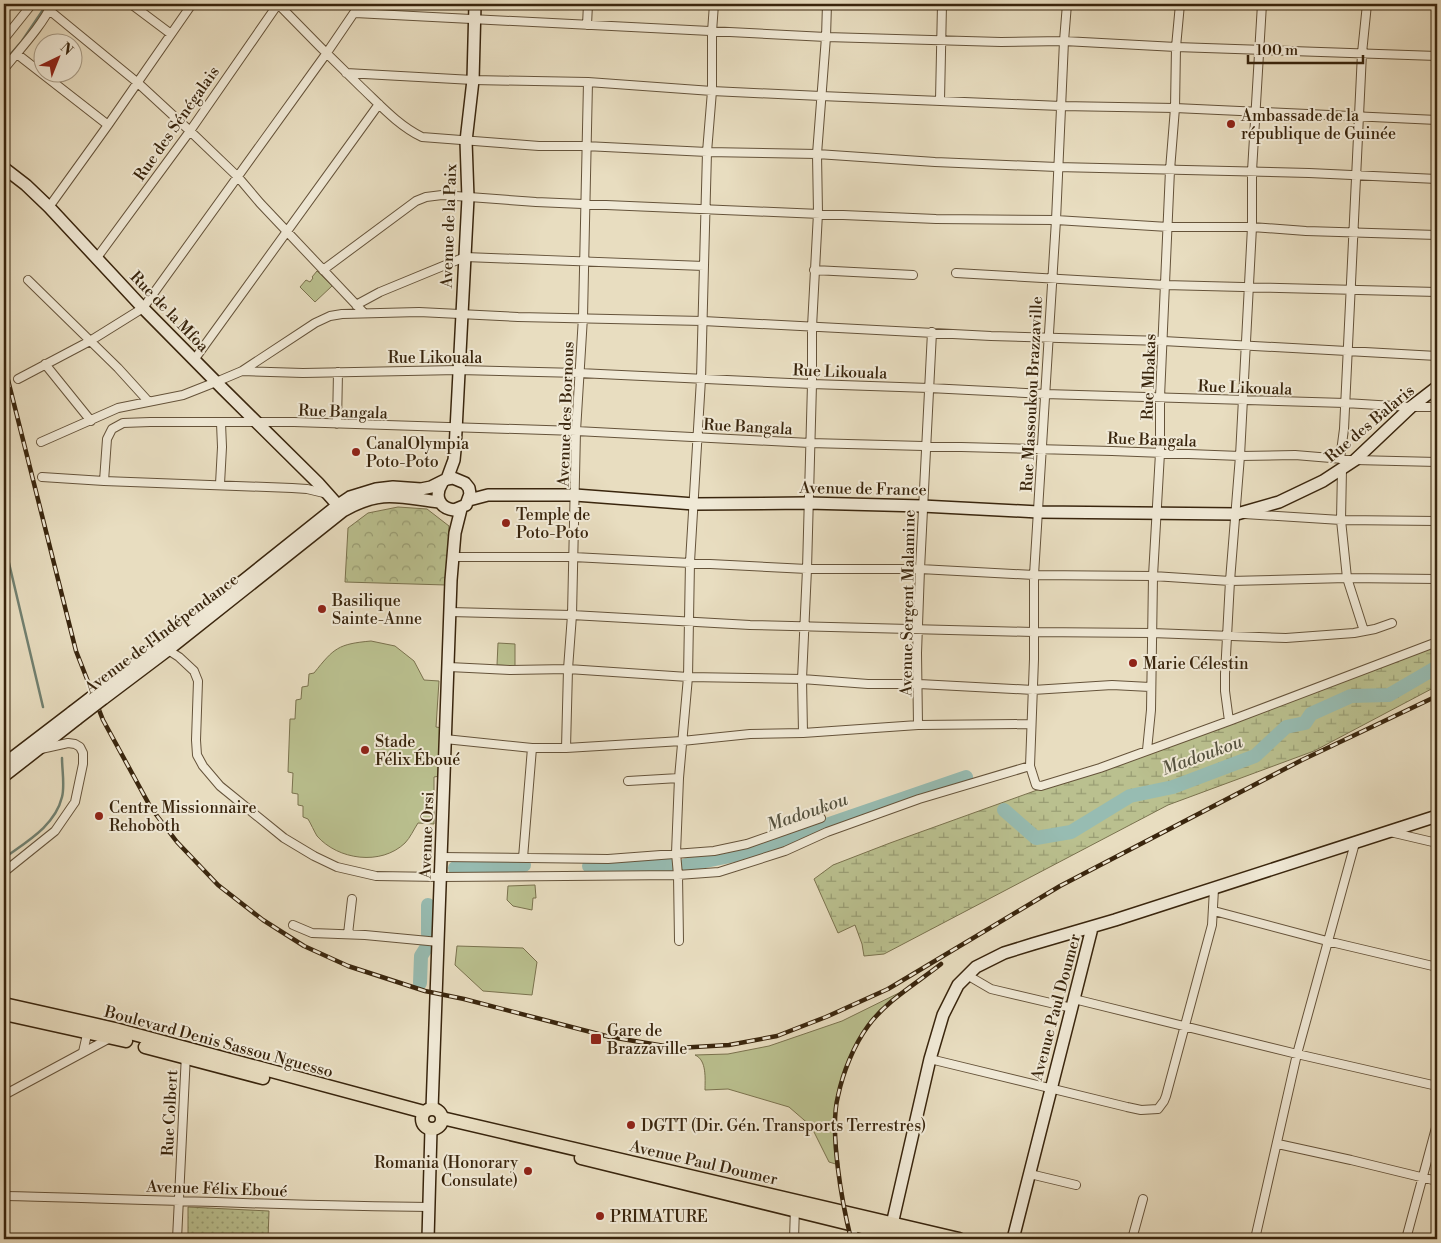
<svg xmlns="http://www.w3.org/2000/svg" width="1441" height="1243" font-family="'Libre Bodoni',serif">
  <defs>
    <pattern id="wetland-marsh" width="20" height="14" patternUnits="userSpaceOnUse" patternTransform="scale(1.25)"><rect width="20" height="14" fill="#bac08f"/><path d="M1 5h8M5 5V1M11 12h8M15 12V8" fill="none" stroke="#989c73"/></pattern>
    <pattern id="park-crowns" width="20" height="18" patternUnits="userSpaceOnUse" patternTransform="scale(1.25)"><rect width="20" height="18" fill="#bac08f"/><path d="M2 6a3 3 0 1 1 6 0M12 15a3 3 0 1 1 6 0" fill="none" stroke="#989c73"/></pattern>
    <pattern id="garden-dots" width="8" height="8" patternUnits="userSpaceOnUse" patternTransform="scale(1.25)"><rect width="8" height="8" fill="#bac08f"/><path d="M2 2h.1M6 6h.1" fill="none" stroke="#989c73" stroke-width="1.8" stroke-linecap="round"/></pattern>
  </defs>
  <rect width="100%" height="100%" fill="#e8ddc0"/>
  <filter id="stains"><feTurbulence type="fractalNoise" baseFrequency=".004" numOctaves="4"/><feColorMatrix values="0 0 0 0 .2 0 0 0 0 .09 0 0 0 0 .02 0 0 0 .5 -.17"/></filter>
  <radialGradient id="worn" r=".72"><stop offset=".6" stop-color="#630" stop-opacity="0"/><stop offset="1" stop-color="#630" stop-opacity=".3"/></radialGradient>
  <path fill="#bac08f" stroke="#7a724e" d="M 317,271 L 332,286 L 315,302 L 300,287 L 306,280 L 310,282 L 313,278 L 312,277 Z
    M 371,641 L 395,646 L 414,661 L 424,680 L 439,681 L 436,727 L 442,728 L 440,776 L 434,777 L 434,824 L 418,823 C 414,829 410,838 405,843 C 381,866 338,860 317,836 C 314,831 311,824 308,819 L 303,817 L 303,806 L 298,805 L 298,794 L 292,793 L 293,773 L 288,772 L 290,719 L 295,719 L 296,700 L 301,699 L 302,687 L 308,686 L 309,674 L 314,673 C 334,648 338,644 371,641 Z
    M 498,643 L 515,644 L 515,666 L 497,665 Z
    M 535,885 L 536,898 L 533,898 L 532,910 L 513,906 L 507,900 L 508,886 Z
    M 457,946 L 523,948 L 537,962 L 532,995 L 483,991 L 455,965 Z
    M 909,988 L 887,1006 L 868,1025 L 849,1061 L 838,1096 L 835,1123 L 839,1165 L 829,1162 L 811,1126 L 789,1107 L 728,1089 L 705,1090 C 705,1079 707,1060 695,1055 L 728,1054 L 769,1046 L 842,1021 Z"/>
  <path fill="url(#wetland-marsh)" stroke="#7a724e" d="M 1437,642 L 1437,686 L 1314,751 L 1168,805 L 884,954 L 864,956 L 862,944 L 855,925 L 838,933 L 814,879 L 833,865 L 890,843 L 1229,721 Z"/>
  <path fill="url(#park-crowns)" stroke="#7a724e" d="M 398,507 L 427,509 L 449,526 L 446,585 L 345,582 L 348,528 L 368,513 Z"/>
  <path fill="url(#garden-dots)" stroke="#7a724e" d="M 188,1207 L 269,1211 L 268,1239 L 188,1239 Z"/>
  <g fill="none" stroke-linecap="round" stroke-linejoin="round">
    <path stroke="#718070" stroke-width="2.5" d="M 4,62 L 22,41 L 47,4
      M 4,542 L 43,707
      M 4,858 C 26,842 55,826 62,797 C 65,786 62,770 62,758"/>
    <path stroke="#97bcb2" stroke-width="14" d="M 1004,810 L 1036,838 L 1071,832 L 1130,796 L 1173,787 L 1255,756 L 1286,727 L 1305,723 L 1311,714 L 1351,696 L 1389,695 L 1437,667
      M 686,865 L 745,853 L 966,777
      M 589,866 L 670,865
      M 455,868 L 524,865
      M 428,905 L 428,934
      M 420,983 L 421,956 L 428,945"/>
    <g stroke="#65533a" stroke-width="10">
      <path id="street" d="M 131,4 L 171,34
        M 278,4 C 306,33 334,61 362,88 C 381,106 399,126 422,137 L 539,146 L 585,146 L 707,152 L 817,154 L 935,162 L 1057,167 L 1309,173 L 1437,179
        M 1067,4 L 1064,41 L 1056,220 L 1034,575 L 1034,659 L 1030,766 L 1036,785 L 1041,786 L 1100,768 L 1229,721 L 1437,642
        M 49,10 L 138,83 L 190,131 L 238,177 L 260,203 L 364,313
        M 355,13 L 826,37 L 1001,42 L 1064,41 L 1176,47 L 1437,56
        M 587,25 L 588,4
        M 4,39 L 32,4
        M 17,54 L 108,125
        M 4,69 C 19,50 42,26 52,4
        M 346,73 L 473,80 L 588,82 L 712,91 L 821,96 L 1061,106 L 1175,108 L 1437,120
        M 940,100 L 942,4
        M 49,207 L 108,125 L 192,4
        M 96,259 L 190,131 L 278,4
        M 323,270 L 416,201 L 426,197 L 442,195 L 536,202 L 936,219 L 1056,220 L 1168,227 L 1252,227 L 1306,231 L 1437,235
        M 814,270 L 913,275
        M 956,273 L 1165,285 L 1437,292
        M 28,280 L 118,368 L 148,401
        M 356,305 L 380,292 L 465,257 L 704,266
        M 194,360 L 379,104
        M 45,364 L 91,421
        M 242,371 L 303,373 L 459,370 L 579,373 L 812,384 L 929,388 L 1045,394 L 1345,403 L 1411,407 L 1437,407
        M 18,379 L 90,341 L 143,308 L 326,54 L 360,4
        M 337,424 L 338,372
        M 41,442 L 118,408 L 183,395 L 216,382 L 242,371 L 315,323 L 330,316 L 342,314 L 419,312 L 518,317 L 703,321 L 991,336 L 1163,341 L 1437,356
        M 1340,459 L 1344,429 L 1362,53 L 1367,4
        M 1342,469 L 1341,520 L 1347,578 L 1364,631
        M 42,477 L 104,481 L 292,488 L 307,489 L 328,494
        M 104,481 L 107,439 L 112,429 L 123,423 L 150,422 L 294,422 L 576,431 L 810,443 L 1112,451 L 1240,456 L 1295,455 L 1355,460 L 1437,462
        M 220,484 L 222,447 L 221,423
        M 1244,514 L 1341,520 L 1437,521
        M 453,557 L 573,557 L 807,569 L 920,569 L 1034,575 L 1153,576 L 1230,581 L 1347,578 L 1437,579
        M 450,612 L 572,615 L 750,625 L 1033,632 L 1152,633 L 1286,638 L 1354,633 L 1375,629 L 1392,623
        M 168,650 L 179,657 L 194,671 L 198,681 L 196,740 L 197,755 L 203,766 L 220,786 L 284,838 L 314,856 L 337,867 L 376,876 L 441,877 L 678,875 L 719,872 L 785,851 L 827,832 L 919,799 L 1030,766
        M 449,667 L 510,670 L 568,669 L 688,677 L 802,679 L 868,684 L 919,684 L 1033,690 L 1112,685 L 1150,687
        M 1229,721 L 1225,691 L 1225,674 L 1230,581 L 1240,456 L 1252,227 L 1252,171 L 1262,4
        M 918,725 L 917,653 L 920,569 L 932,332
        M 803,733 L 802,679 L 807,569 L 812,384 L 812,327 L 818,213 L 817,154 L 826,37 L 827,4
        M 445,739 L 532,748 L 566,748 L 682,741 L 750,734 L 803,733 L 918,725 L 1031,724
        M 566,748 L 568,669 L 572,615 L 576,431 L 583,317 L 588,82
        M 1147,750 L 1151,710 L 1153,576 L 1160,453 L 1160,397 L 1170,170 L 1175,108 L 1176,47 L 1180,4
        M 628,781 L 679,778
        M 1390,832 L 1437,843
        M 441,857 L 608,859 L 714,851 L 747,844 L 821,818
        M 523,858 L 532,748
        M 4,872 L 55,831 L 75,802 L 83,764 L 83,753 L 80,747 L 75,744 L 68,743 L 41,749
        M 1214,911 L 1327,941 L 1437,967
        M 293,925 L 312,933 L 365,935 L 439,942
        M 348,934 L 352,899
        M 679,941 L 678,875 L 676,853 L 679,778 L 688,677 L 690,562 L 701,379 L 707,152 L 712,91 L 712,32 L 714,4
        M 967,975 L 991,989 L 1072,1008
        M 1074,999 L 1297,1054 L 1437,1086
        M 83,1052 L 88,1030
        M 930,1059 L 1127,1107 L 1141,1110 L 1158,1109 L 1164,1101 L 1166,1096 L 1212,925 L 1214,889
        M 4,1095 L 110,1038
        M 1278,1144 L 1351,1160 L 1437,1181
        M 1030,1174 L 1076,1185
        M 4,1196 C 145,1199 287,1206 429,1207
        M 850,1222 L 855,1239
        M 177,1239 L 186,1054
        M 794,1239 L 795,1207
        M 1132,1239 L 1143,1199
        M 1255,1239 L 1297,1054 L 1355,843
        M 1406,1239 L 1437,1124"/>
    </g>
    <g stroke="#39250d" stroke-width="14">
      <path id="secondary" d="M 4,168 L 26,185 L 49,207 L 143,308 L 223,389 L 318,483 L 343,511
        M 447,479 L 454,460 L 455,450 L 468,198 L 466,141 L 473,80 L 475,4
        M 469,500 L 488,495 L 575,495 L 694,504 L 808,503 L 922,506 L 1038,512 L 1237,514 L 1279,502 L 1323,481 L 1355,460 L 1411,407 L 1437,387
        M 98,692 L 244,580 L 338,505 L 350,497 L 376,489 L 393,487 L 421,489 L 431,487 L 447,479 L 453,478 L 465,483 L 469,488 L 470,494 L 466,505 L 454,510 C 439,508 434,496 442,483
        M 103,699 L 168,650 L 343,511 C 381,489 399,497 439,502
        M 4,764 L 72,712
        M 4,776 L 77,719
        M 432,1109 L 451,580 L 455,533 L 461,509
        M 890,1233 L 930,1059 L 943,1015 L 958,985 L 976,967 L 1004,953 L 1033,944 L 1115,920 L 1437,816
        M 428,1239 L 431,1129
        M 1013,1239 L 1092,928"/>
    </g>
    <g stroke="#39250d" stroke-width="15">
      <path id="primary" d="M 4,1004 L 115,1029 L 424,1112
        M 4,1014 L 126,1041
        M 145,1047 L 263,1078
        M422 1119a10 10 0 1 1 20 0a10 10 0 1 1-20 0Z
        M 442,1118 L 959,1239
        M 581,1158 L 911,1239"/>
    </g>
    <use href="#street" stroke="#f0e9d6" stroke-width="8"/>
    <use href="#secondary" stroke="#f0e9d6" stroke-width="11"/>
    <use href="#primary" stroke="#e8ddc0" stroke-width="12"/>
    <g stroke="#39250d" stroke-width="4.5">
      <path id="rail" d="M 4,364 L 76,651 L 103,720 L 151,808 L 177,842 L 218,885 L 263,920 L 304,946 L 348,966 L 425,991 L 464,999 L 610,1037 L 677,1048 L 729,1045 L 777,1036 L 826,1017 L 888,989 L 1060,886 L 1302,760 L 1437,696
        M 851,1239 C 842,1203 829,1131 838,1096 C 843,1072 854,1045 868,1026 C 886,1001 917,983 941,964"/>
    </g>
    <use href="#rail" stroke="#f0e9d6" stroke-width="2.5" stroke-dasharray="8" stroke-linecap="butt"/>
    <g stroke="#39250d" stroke-width="14" stroke-linecap="butt">
      <path id="secondary-bridge" d="M 72,712 L 98,692
        M 77,719 L 103,699"/>
    </g>
    <use href="#secondary-bridge" stroke="#f0e9d6" stroke-width="11"/>
  </g>
  <g fill="#8f2418" stroke="#f0e9d6" stroke-width="2">
    <circle cx="1231" cy="124" r="5"/>
    <circle cx="356" cy="452" r="5"/>
    <circle cx="506" cy="523" r="5"/>
    <circle cx="322" cy="609" r="5"/>
    <circle cx="1133" cy="663" r="5"/>
    <circle cx="365" cy="750" r="5"/>
    <circle cx="99" cy="816" r="5"/>
    <rect x="590" y="1033" width="12" height="12" rx="2.5"/>
    <circle cx="631" cy="1125" r="5"/>
    <circle cx="528" cy="1171" r="5"/>
    <circle cx="600" cy="1216" r="5"/>
  </g>
  <g text-anchor="middle" stroke-width="4" stroke-linejoin="round" paint-order="stroke">
    <g font-size="16" fill="#39250d" stroke="#f0e9d6" text-anchor="start">
      <text x="1241" y="121">Ambassade de la<tspan x="1241" dy="18">république de Guinée</tspan></text>
      <text x="366" y="449">CanalOlympia<tspan x="366" dy="18">Poto-Poto</tspan></text>
      <text x="516" y="520">Temple de<tspan x="516" dy="18">Poto-Poto</tspan></text>
      <text x="332" y="606">Basilique<tspan x="332" dy="18">Sainte-Anne</tspan></text>
      <text x="1143" y="669">Marie Célestin</text>
      <text x="375" y="747">Stade<tspan x="375" dy="18">Félix Éboué</tspan></text>
      <text x="109" y="813">Centre Missionnaire<tspan x="109" dy="18">Rehoboth</tspan></text>
      <text x="607" y="1036">Gare de<tspan x="607" dy="18">Brazzaville</tspan></text>
      <text x="641" y="1131">DGTT (Dir. Gén. Transports Terrestres)</text>
      <text x="518" y="1168" text-anchor="end">Romania (Honorary<tspan x="518" dy="18">Consulate)</tspan></text>
      <text x="610" y="1222">PRIMATURE</text>
    </g>
    <g font-size="16" fill="#39250d" stroke="#f0e9d6">
      <text transform="translate(176 123) rotate(-55)" y="6">Rue des Sénégalais</text>
      <text transform="translate(448 226) rotate(-88)" y="6">Avenue de la Paix</text>
      <text transform="translate(170 311) rotate(46)" y="6">Rue de la Mfoa</text>
      <text x="435" y="363">Rue Likouala</text>
      <text transform="translate(840 371) rotate(2)" y="6">Rue Likouala</text>
      <text transform="translate(1148 377) rotate(-88)" y="6">Rue Mbakas</text>
      <text transform="translate(1245 387) rotate(2)" y="6">Rue Likouala</text>
      <text transform="translate(1031 394) rotate(-87)" y="6">Rue Massoukou Brazzaville</text>
      <text transform="translate(343 411) rotate(2)" y="6">Rue Bangala</text>
      <text transform="translate(565 414) rotate(-88)" y="6">Avenue des Bornous</text>
      <text transform="translate(1369 423) rotate(-40)" y="6">Rue des Balaris</text>
      <text transform="translate(748 426) rotate(3)" y="6">Rue Bangala</text>
      <text transform="translate(1152 439) rotate(2)" y="6">Rue Bangala</text>
      <text transform="translate(863 488) rotate(1)" y="6">Avenue de France</text>
      <text transform="translate(907 603) rotate(-89)" y="6">Avenue Sergent Malamine</text>
      <text transform="translate(161 633) rotate(-37)" y="6">Avenue de l'Indépendance</text>
      <text transform="translate(426 835) rotate(-88)" y="6">Avenue Orsi</text>
      <text transform="translate(1055 1007) rotate(-75)" y="6">Avenue Paul Doumer</text>
      <text transform="translate(219 1041) rotate(15)" y="6">Boulevard Denis Sassou Nguesso</text>
      <text transform="translate(169 1113) rotate(-87)" y="6">Rue Colbert</text>
      <text transform="translate(704 1162) rotate(13)" y="6">Avenue Paul Doumer</text>
      <text transform="translate(217 1188) rotate(2)" y="6">Avenue Félix Eboué</text>
    </g>
    <g font-size="18" font-style="italic" fill="#55523f" stroke="#f0e9d6">
      <text transform="translate(1202 755) rotate(-20)" y="6">Madoukou</text>
      <text transform="translate(807 812) rotate(-19)" y="6">Madoukou</text>
    </g>
  </g>
  <rect width="1441" height="1243" fill="none" stroke="#e8ddc0" stroke-width="20"/>
  <rect x="5" y="5" width="1431" height="1233" fill="none" stroke="#39250d" stroke-width="2.5"/>
  <rect x="10" y="10" width="1421" height="1223" fill="none" stroke="#39250d"/>
  <g transform="translate(58 58) rotate(43)"><circle r="24" fill="#f0e9d6" stroke="#a79b86"/>
  <path d="M0-4L9 19L0 12L-9 19Z" fill="#8f2418"/>
  <text y="-8" font-size="14" font-weight="bold" text-anchor="middle" fill="#39250d">N</text>
  </g>
  <path d="M1248 55v8h115v-8" fill="none" stroke="#39250d" stroke-width="2.5"/>
  <text x="1256" y="55" font-size="15" fill="#39250d" stroke="#f0e9d6" stroke-width="4" paint-order="stroke">100 m</text>
  <rect width="100%" height="100%" filter="url(#stains)"/>
  <rect width="100%" height="100%" fill="url(#worn)"/>
</svg>
